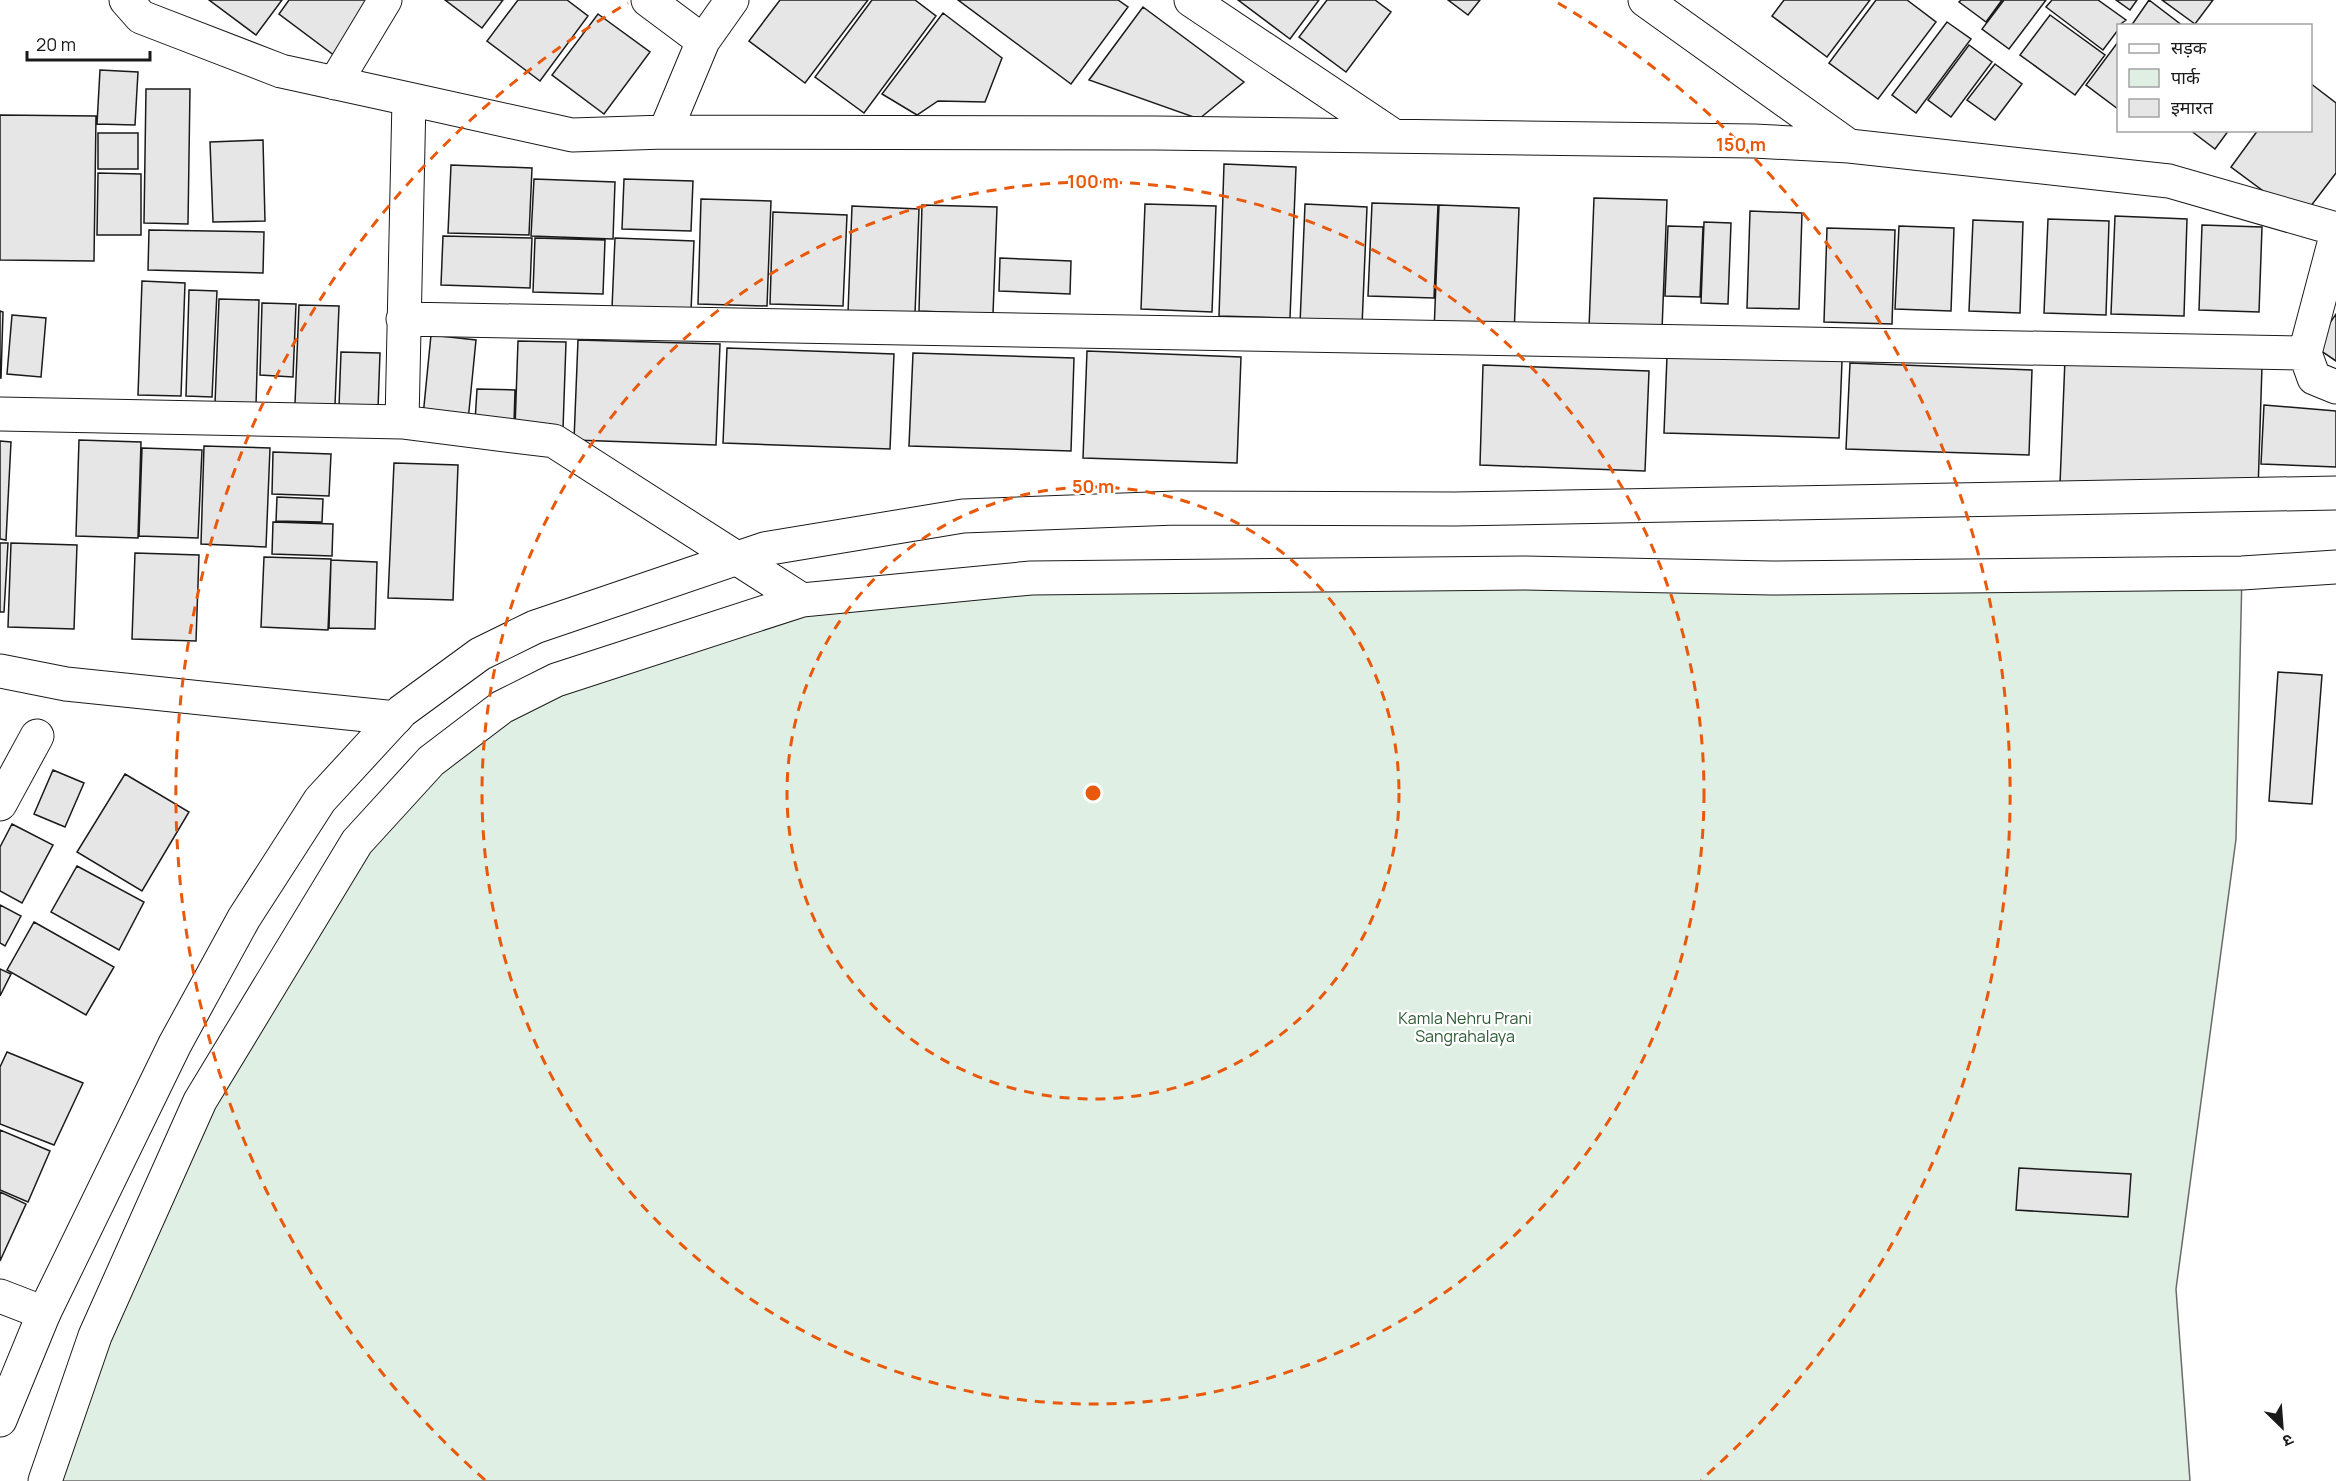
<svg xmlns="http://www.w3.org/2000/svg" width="2336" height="1481" font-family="Manrope,'Noto Sans Devanagari',sans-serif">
  <rect width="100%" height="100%" fill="#fff"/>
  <path fill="#e0efe3" stroke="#6a6a6a" stroke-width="1.5" d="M 2242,573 L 2236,839 L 2176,1289 L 2190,1481 L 45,1481 L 200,1101 L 357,842 L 502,707 L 861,597 Z"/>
  <path fill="#e6e6e6" stroke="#1a1a1a" stroke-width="1.5" d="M 209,0 L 282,0 L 256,35 Z
    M 289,0 L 366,0 L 377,8 L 339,59 L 279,14 Z
    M 445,0 L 503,0 L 482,28 Z
    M 518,0 L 567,0 L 588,16 L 540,81 L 487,41 Z
    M 780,0 L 868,0 L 805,83 L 749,41 Z
    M 872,0 L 915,0 L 936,16 L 864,113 L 815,77 Z
    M 958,0 L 1118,0 L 1128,7 L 1071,84 Z
    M 1238,0 L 1319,0 L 1290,39 Z
    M 1327,0 L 1375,0 L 1391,12 L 1346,72 L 1299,37 Z
    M 1448,0 L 1480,0 L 1468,15 Z
    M 1784,0 L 1870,0 L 1827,57 L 1772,16 Z
    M 1876,0 L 1907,0 L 1936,22 L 1878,99 L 1829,63 Z
    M 1961,0 L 2002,0 L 1986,22 L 1959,2 Z
    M 2004,0 L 2046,0 L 2009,49 L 1982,29 Z
    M 2052,0 L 2098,0 L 2126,20 L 2118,26 L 2118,30 L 2103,50 L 2046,7 Z
    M 2116,0 L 2137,0 L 2130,10 Z
    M 2149,0 L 2183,26 L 2131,26 Z
    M 2162,0 L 2213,0 L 2195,24 Z
    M 1143,7 L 1244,82 L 1199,119 L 1089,80 Z
    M 943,13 L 1002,58 L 985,102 L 938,101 L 917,115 L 882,94 Z
    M 598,14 L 650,52 L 604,114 L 552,75 Z
    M 2050,15 L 2105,55 L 2075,95 L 2020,55 Z
    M 1947,22 L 1971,39 L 1916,113 L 1892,95 Z
    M 2118,42 L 2118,109 L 2086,85 Z
    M 1969,45 L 1992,62 L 1951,117 L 1928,100 Z
    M 1995,64 L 2022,84 L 1995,120 L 1967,100 Z
    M 100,70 L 138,72 L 135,125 L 97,124 Z
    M 2310,83 L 2336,103 L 2336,173 L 2301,219 L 2231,167 L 2258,130 L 2310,130 Z
    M 146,89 L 190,89 L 188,224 L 144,223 Z
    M 0,115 L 96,116 L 94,261 L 0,260 Z
    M 2190,130 L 2229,130 L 2215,149 Z
    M 98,133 L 138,133 L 138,169 L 98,169 Z
    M 263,140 L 265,221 L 213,222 L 210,142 Z
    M 1224,164 L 1296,167 L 1290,318 L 1219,316 Z
    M 451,165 L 532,168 L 529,235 L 448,233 Z
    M 98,173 L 141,174 L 141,235 L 97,235 Z
    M 534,179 L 615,182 L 613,239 L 531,236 Z
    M 624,179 L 693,181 L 691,231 L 622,229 Z
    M 1594,198 L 1667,200 L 1662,330 L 1589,328 Z
    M 701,199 L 771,201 L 767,306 L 698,304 Z
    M 1372,203 L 1438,205 L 1434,298 L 1368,296 Z
    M 1145,204 L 1216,206 L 1212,312 L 1141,309 Z
    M 1305,204 L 1367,207 L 1362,326 L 1300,324 Z
    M 922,205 L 997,207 L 993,314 L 919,311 Z
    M 1439,205 L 1519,208 L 1514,335 L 1434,332 Z
    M 852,206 L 919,209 L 915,314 L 848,313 Z
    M 1750,211 L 1802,213 L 1799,309 L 1747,308 Z
    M 773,212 L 847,215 L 843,306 L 770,304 Z
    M 2115,216 L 2187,219 L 2184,316 L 2111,314 Z
    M 2048,219 L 2109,221 L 2106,315 L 2044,313 Z
    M 1973,220 L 2023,222 L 2020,313 L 1969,311 Z
    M 1704,222 L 1731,223 L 1728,304 L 1701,303 Z
    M 2202,225 L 2262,227 L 2259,312 L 2199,310 Z
    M 1668,226 L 1703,227 L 1700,297 L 1665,296 Z
    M 1899,226 L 1954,228 L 1951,311 L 1895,309 Z
    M 1827,228 L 1895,230 L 1892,324 L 1824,322 Z
    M 149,230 L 264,232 L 263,273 L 148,270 Z
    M 443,236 L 532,238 L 530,288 L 441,285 Z
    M 535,238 L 605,240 L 603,294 L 533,292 Z
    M 615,238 L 694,241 L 691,311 L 612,308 Z
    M 1000,258 L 1071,261 L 1070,294 L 999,291 Z
    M 142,281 L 185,283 L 181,396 L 138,395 Z
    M 189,290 L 217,291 L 212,397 L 186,396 Z
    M 219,299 L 259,300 L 256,405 L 215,404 Z
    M 262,303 L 296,304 L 293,377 L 260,375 Z
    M 299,305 L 339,306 L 335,405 L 295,404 Z
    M 0,311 L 3,312 L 1,378 L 0,378 Z
    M 2336,314 L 2336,361 L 2314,346 Z
    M 12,315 L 46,318 L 41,377 L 7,374 Z
    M 431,335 L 476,340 L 468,421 L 423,416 Z
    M 578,340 L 720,344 L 716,445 L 574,440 Z
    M 518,341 L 566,342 L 563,429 L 515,428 Z
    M 727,348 L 894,354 L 890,449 L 723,443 Z
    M 1087,351 L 1241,357 L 1237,463 L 1083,458 Z
    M 341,352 L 380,353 L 378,409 L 339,407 Z
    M 913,353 L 1074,358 L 1071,451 L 909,446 Z
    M 1667,356 L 1842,361 L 1839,438 L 1664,433 Z
    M 2065,359 L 2262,366 L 2258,491 L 2060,484 Z
    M 1850,363 L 2032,370 L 2029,455 L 1846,449 Z
    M 1483,365 L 1649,371 L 1645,471 L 1480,465 Z
    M 477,389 L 515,390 L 514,423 L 475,422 Z
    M 2264,405 L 2336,411 L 2336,467 L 2261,464 Z
    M 79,440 L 141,442 L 138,538 L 76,536 Z
    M 0,441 L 11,442 L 6,540 L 0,539 Z
    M 204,446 L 270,448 L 266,547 L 201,544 Z
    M 142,448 L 202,450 L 198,538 L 139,536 Z
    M 273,452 L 331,454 L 329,496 L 272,494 Z
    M 394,463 L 458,465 L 453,600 L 388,598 Z
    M 277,497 L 323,499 L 322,522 L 276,521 Z
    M 273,522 L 333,524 L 332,556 L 272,554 Z
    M 0,543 L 8,543 L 4,612 L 0,612 Z
    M 11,543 L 77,545 L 74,629 L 8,627 Z
    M 135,553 L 199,555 L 196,641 L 132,639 Z
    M 264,557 L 331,559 L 328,630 L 261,627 Z
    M 331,560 L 377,562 L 375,629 L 329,628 Z
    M 2278,672 L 2322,675 L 2312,804 L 2269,801 Z
    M 53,770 L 84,783 L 65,827 L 34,814 Z
    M 125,774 L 189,812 L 142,891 L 77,852 Z
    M 12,824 L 53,845 L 22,903 L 0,891 L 0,847 Z
    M 77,866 L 144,902 L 119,950 L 51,912 Z
    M 0,905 L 21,916 L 5,946 L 0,943 Z
    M 34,922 L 114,967 L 86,1015 L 7,970 Z
    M 0,969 L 11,974 L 0,996 Z
    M 7,1052 L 83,1083 L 54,1145 L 0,1124 L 0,1067 Z
    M 0,1130 L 50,1151 L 28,1202 L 0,1190 Z
    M 2019,1168 L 2131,1174 L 2128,1217 L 2016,1210 Z
    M 0,1192 L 26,1204 L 0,1261 Z"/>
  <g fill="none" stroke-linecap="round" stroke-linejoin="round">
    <g stroke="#1a1a1a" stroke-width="35">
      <path id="street" d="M 126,0 L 141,17 L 281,71 L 409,99 L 572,135 L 665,132 L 703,41 L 732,0
        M 648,0 L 703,41
        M 1191,0 L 1394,136
        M 1645,0 L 1849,146
        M 335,83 L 385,0
        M 665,132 L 1156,133 L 1754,141 L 1849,146 L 2169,181 L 2336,229
        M 2336,236 L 2305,353 L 2314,378 L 2336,387
        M 403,319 L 2305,353
        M 0,414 L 402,422 L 554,441 L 802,600
        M 402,422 L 409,99
        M 0,671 L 66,684 L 396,718
        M 0,804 L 37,736
        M 0,1296 L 44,1313"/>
    </g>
    <g stroke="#1a1a1a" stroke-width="35">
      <path id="secondary" d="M 0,1420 L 44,1313 L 175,1044 L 244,918 L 320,800 L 402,711 L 480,654 L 535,627 L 764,549 L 963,516 L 1176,508 L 1455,509 L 2336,493
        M 45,1481 L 95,1336 L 200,1101 L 357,842 L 431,761 L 502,707 L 556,680 L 802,600 L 1031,578 L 1525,573 L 1771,578 L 2242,573 L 2336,567"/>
    </g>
    <use href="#street" stroke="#fff" stroke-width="33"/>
    <use href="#secondary" stroke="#fff" stroke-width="33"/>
  </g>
  <g fill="none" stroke="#e8590c" stroke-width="3" stroke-dasharray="10 8">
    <circle cx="1093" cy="793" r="306"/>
    <circle cx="1093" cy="793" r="611"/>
    <path d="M485 1480A917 917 0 0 1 628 3M1558 3A917 917 0 0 1 1701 1480"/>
  </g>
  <g text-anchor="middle" stroke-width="4.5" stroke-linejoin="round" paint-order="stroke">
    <g font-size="16" fill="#2b5a34" stroke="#fff">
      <text x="1465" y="1024">Kamla Nehru Prani<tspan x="1465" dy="18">Sangrahalaya</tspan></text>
    </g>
  </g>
  <circle cx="1093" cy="793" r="9" fill="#e8590c" stroke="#fff" stroke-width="3"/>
  <g font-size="18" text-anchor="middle" font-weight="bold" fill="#e8590c" stroke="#fff" stroke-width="4.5" stroke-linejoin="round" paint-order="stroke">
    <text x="1741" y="151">150 m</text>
    <text x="1093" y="188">100 m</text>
    <text x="1093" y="493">50 m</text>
  </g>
  <rect x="2117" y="24" width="195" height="108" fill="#ffffff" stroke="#a3a3a3" stroke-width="1.5"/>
  <rect x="2129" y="44" width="30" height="9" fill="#ffffff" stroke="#a3a3a3" stroke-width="1.5"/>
  <text x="2171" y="54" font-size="18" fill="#1a1a1a">सड़क</text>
  <rect x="2129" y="69" width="30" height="18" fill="#e0efe3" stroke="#a3a3a3" stroke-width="1.5"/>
  <text x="2171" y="84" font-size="18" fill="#1a1a1a">पार्क</text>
  <rect x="2129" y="99" width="30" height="18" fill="#e6e6e6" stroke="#a3a3a3" stroke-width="1.5"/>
  <text x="2171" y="114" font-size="18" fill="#1a1a1a">इमारत</text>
  <g transform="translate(2282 1427) rotate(155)" stroke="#ffffff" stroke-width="4.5" paint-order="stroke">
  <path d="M0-4.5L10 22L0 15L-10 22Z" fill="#1a1a1a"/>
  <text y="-9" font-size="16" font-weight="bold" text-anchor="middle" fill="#1a1a1a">उ</text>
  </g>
  <path d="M27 51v9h123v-9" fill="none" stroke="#1a1a1a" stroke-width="3"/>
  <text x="36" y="51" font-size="18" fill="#1a1a1a" stroke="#ffffff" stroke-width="4.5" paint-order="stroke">20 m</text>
</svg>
